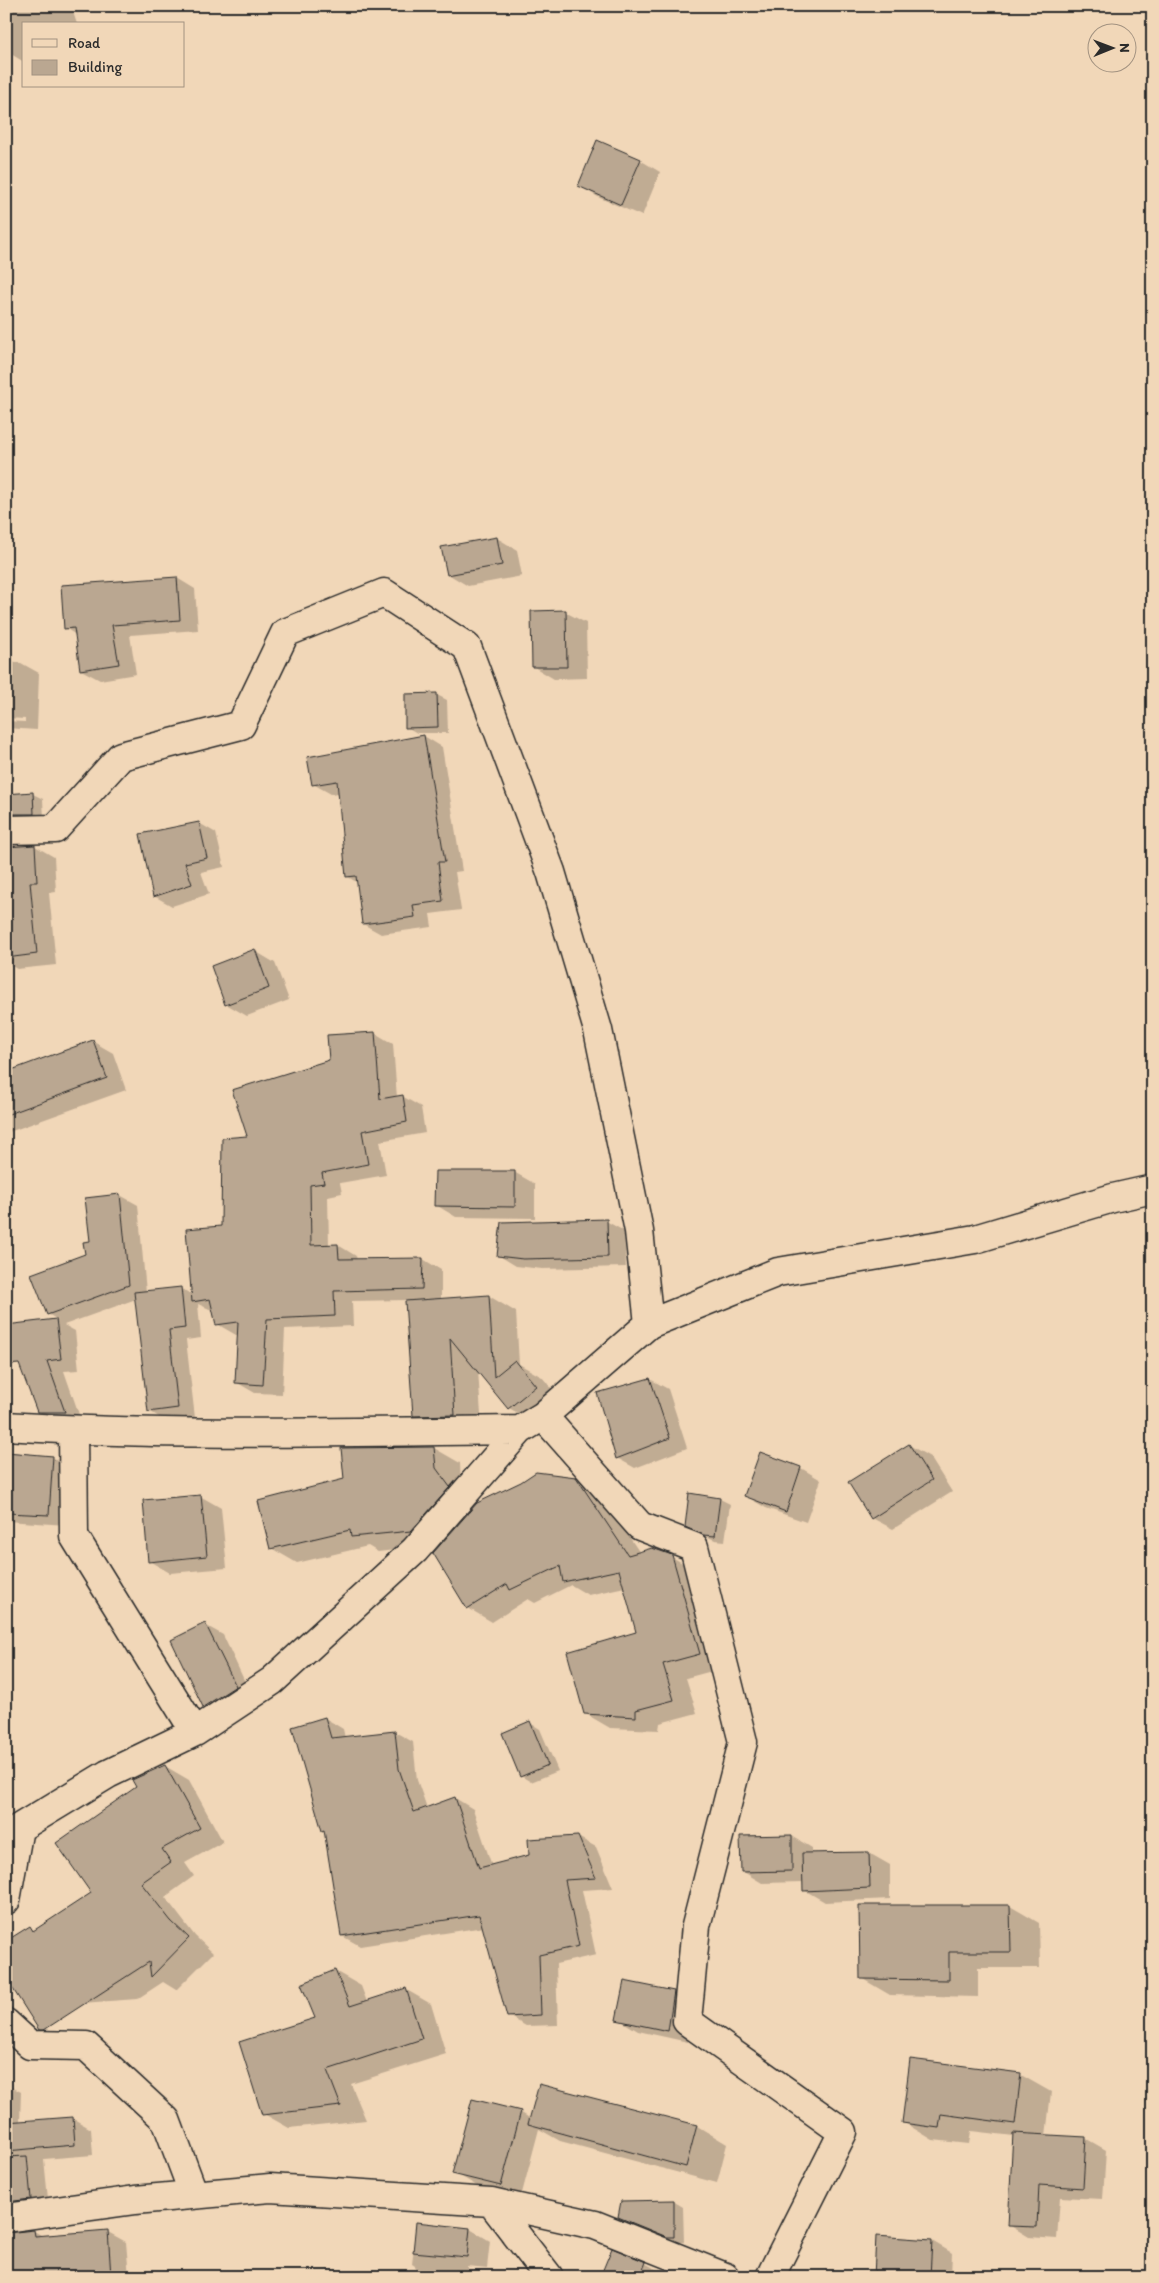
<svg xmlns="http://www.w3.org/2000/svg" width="1159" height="2283" font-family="Itim,sans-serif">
  <rect width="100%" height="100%" fill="#f1d7b8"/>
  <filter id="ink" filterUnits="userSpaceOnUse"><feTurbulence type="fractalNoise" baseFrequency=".02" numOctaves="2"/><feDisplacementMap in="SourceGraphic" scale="10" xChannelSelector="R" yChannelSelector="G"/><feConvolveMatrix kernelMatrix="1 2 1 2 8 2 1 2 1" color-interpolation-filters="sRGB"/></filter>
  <g filter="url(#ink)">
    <path fill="#0003" d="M 6,6 L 71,6 L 77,24 L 24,24 L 24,62 L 11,54 L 6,42 Z
      M 640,160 L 660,172 L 642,216 L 600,198 L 579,186 Z
      M 497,538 L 517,550 L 522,576 L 468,586 L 448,574 Z
      M 177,578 L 195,589 L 198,630 L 130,635 L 136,674 L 100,680 L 81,670 L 76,635 L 65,628 Z
      M 565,612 L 586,623 L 587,678 L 554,679 L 534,667 Z
      M 6,662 L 21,663 L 39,673 L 37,730 L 6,728 L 6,721 L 25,722 L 25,719 L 6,718 Z
      M 437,695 L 447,700 L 448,733 L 417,733 L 407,727 Z
      M 424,736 L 442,747 L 462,871 L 455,872 L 461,910 L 430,914 L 432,927 L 381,934 L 363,924 L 358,883 L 348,877 L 339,793 L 331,794 L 313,784 Z
      M 33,794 L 43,799 L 44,819 L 18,819 L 8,814 Z
      M 199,823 L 216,833 L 224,867 L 201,872 L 209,894 L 172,906 L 154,896 Z
      M 35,846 L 54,857 L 56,892 L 49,893 L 56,965 L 17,969 L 6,963 L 6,871 L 10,847 Z
      M 255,951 L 275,963 L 289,1000 L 247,1016 L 226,1004 Z
      M 375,1033 L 393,1044 L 397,1098 L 402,1096 L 421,1107 L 425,1133 L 380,1141 L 386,1175 L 340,1183 L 342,1193 L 328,1196 L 329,1246 L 338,1245 L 356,1256 L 357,1260 L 423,1259 L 441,1270 L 441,1299 L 489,1296 L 516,1312 L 519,1364 L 542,1377 L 558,1396 L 537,1424 L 509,1408 L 478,1370 L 482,1430 L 442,1431 L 414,1415 L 406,1300 L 352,1301 L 353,1326 L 285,1329 L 282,1394 L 255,1393 L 236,1382 L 239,1334 L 236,1335 L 217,1324 L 214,1311 L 198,1304 L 201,1338 L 186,1340 L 195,1418 L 166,1421 L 149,1411 L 136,1299 L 64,1325 L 75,1331 L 79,1370 L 64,1371 L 82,1423 L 56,1422 L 38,1411 L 7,1327 L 58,1320 L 48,1314 L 86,1255 L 92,1242 L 120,1195 L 138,1205 L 146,1292 L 180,1288 L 193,1295 L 223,1228 L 248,1137 L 330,1060 Z
      M 92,1041 L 113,1053 L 126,1090 L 6,1133 L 6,1073 Z
      M 514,1172 L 535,1184 L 535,1218 L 456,1217 L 436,1205 Z
      M 606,1221 L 624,1231 L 626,1267 L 542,1269 L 516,1266 L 498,1255 Z
      M 650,1379 L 668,1389 L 687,1448 L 635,1468 L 617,1458 Z
      M 909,1445 L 930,1457 L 952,1492 L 893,1529 L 872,1518 Z
      M 434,1448 L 460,1463 L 461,1484 L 437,1545 L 378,1552 L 368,1546 L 297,1563 L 271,1548 L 346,1480 Z
      M 6,1453 L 52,1457 L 71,1468 L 67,1525 L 6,1521 Z
      M 761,1453 L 801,1468 L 821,1480 L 806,1522 L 766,1508 L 746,1496 Z
      M 575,1478 L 600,1493 L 640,1553 L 672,1557 L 696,1571 L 723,1668 L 686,1678 L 697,1713 L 660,1723 L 659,1730 L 610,1728 L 586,1714 L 638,1633 L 625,1587 L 588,1595 L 571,1585 L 535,1603 L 528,1599 L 492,1622 L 468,1608 Z
      M 200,1496 L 221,1508 L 227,1568 L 170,1573 L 149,1561 Z
      M 720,1499 L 730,1504 L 725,1541 L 715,1540 L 696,1532 Z
      M 205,1625 L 223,1635 L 252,1697 L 221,1716 L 204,1706 Z
      M 325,1718 L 343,1729 L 345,1738 L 395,1732 L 413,1742 L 417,1780 L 427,1808 L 455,1798 L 473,1809 L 492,1866 L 530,1856 L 578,1837 L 596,1847 L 613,1888 L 582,1890 L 596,1955 L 556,1964 L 558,2025 L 526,2026 L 508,2016 L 484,1927 L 360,1946 L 342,1936 L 326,1831 L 323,1830 Z
      M 530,1723 L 540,1729 L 558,1771 L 531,1782 L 521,1776 Z
      M 165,1766 L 189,1780 L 223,1842 L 185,1863 L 194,1876 L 165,1897 L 195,1936 L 213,1953 L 176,1990 L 163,1982 L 137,1999 L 41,2006 L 30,1927 L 35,1931 L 93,1893 Z
      M 792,1836 L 812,1848 L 812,1854 L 869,1853 L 890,1865 L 890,1899 L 825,1902 L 804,1890 L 804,1882 L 762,1883 L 742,1871 Z
      M 861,1906 L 1010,1906 L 1039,1923 L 1040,1968 L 978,1968 L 978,1997 L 890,1995 L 861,1978 Z
      M 335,1971 L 361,1986 L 367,2002 L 405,1989 L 431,2004 L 446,2054 L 351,2084 L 366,2120 L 289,2128 L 264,2114 L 316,2018 Z
      M 674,1993 L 694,2004 L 688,2042 L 638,2031 L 618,2019 Z
      M 1021,2075 L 1051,2092 L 1046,2136 L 1085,2138 L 1106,2150 L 1103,2199 L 1060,2197 L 1057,2239 L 1029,2237 L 1009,2225 L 1014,2136 L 971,2131 L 969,2144 L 933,2140 L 903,2122 Z
      M 6,2084 L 21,2092 L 20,2122 L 72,2118 L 91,2129 L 93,2155 L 44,2159 L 49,2209 L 10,2223 L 10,2234 L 34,2231 L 43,2236 L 108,2232 L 126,2242 L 129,2277 L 6,2277 Z
      M 540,2085 L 697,2126 L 727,2144 L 717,2183 L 560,2141 L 539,2129 L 521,2197 L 477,2186 L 457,2174 L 520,2112 L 531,2119 Z
      M 673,2201 L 683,2207 L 684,2242 L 678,2242 L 620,2217 Z
      M 417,2223 L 470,2229 L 490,2241 L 487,2268 L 467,2266 L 467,2277 L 416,2277 L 415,2266 L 412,2264 Z
      M 932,2241 L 952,2253 L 951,2277 L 875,2277 Z
      M 645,2263 L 666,2275 L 665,2277 L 601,2277 Z"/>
    <path fill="#baa791" stroke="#2b2b2b" d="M 597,140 L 641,159 L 621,205 L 578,186 Z
      M 497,537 L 502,565 L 447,575 L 441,547 Z
      M 177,577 L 180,620 L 112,625 L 119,664 L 80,670 L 74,628 L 64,629 L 61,585 Z
      M 566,610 L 567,667 L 532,667 L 531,611 Z
      M 437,693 L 438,727 L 405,728 L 405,694 Z
      M 424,735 L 445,862 L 438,862 L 443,901 L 413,905 L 415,917 L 362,924 L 356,876 L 346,877 L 337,781 L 312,785 L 307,757 Z
      M 33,792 L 34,814 L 7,814 L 6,794 Z
      M 199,822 L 207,858 L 185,863 L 192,884 L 153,897 L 140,834 Z
      M 35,845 L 37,882 L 30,882 L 37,954 L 6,958 L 6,847 Z
      M 255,949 L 269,988 L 225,1005 L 211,966 Z
      M 375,1032 L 380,1099 L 403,1095 L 407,1122 L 362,1131 L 368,1164 L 322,1173 L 324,1183 L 310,1185 L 311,1245 L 338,1244 L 339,1259 L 423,1258 L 422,1289 L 334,1291 L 335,1316 L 267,1319 L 263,1385 L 235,1383 L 238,1322 L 216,1325 L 210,1299 L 192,1302 L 186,1229 L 221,1226 L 222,1138 L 247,1136 L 232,1090 L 329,1060 L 327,1035 Z
      M 93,1040 L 107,1078 L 6,1115 L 6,1072 Z
      M 435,1171 L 515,1171 L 515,1207 L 434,1206 Z
      M 120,1194 L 129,1285 L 47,1315 L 31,1274 L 85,1254 L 83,1242 L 90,1241 L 85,1198 Z
      M 607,1219 L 608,1257 L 523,1259 L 497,1256 L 501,1222 Z
      M 181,1287 L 185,1328 L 169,1330 L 178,1408 L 148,1412 L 134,1292 Z
      M 489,1295 L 494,1377 L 515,1360 L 536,1386 L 508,1409 L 450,1338 L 455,1415 L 413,1416 L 405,1301 Z
      M 56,1319 L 61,1359 L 47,1361 L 65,1412 L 37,1412 L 19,1364 L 6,1365 L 6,1325 Z
      M 650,1378 L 670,1438 L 616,1459 L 597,1393 Z
      M 909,1444 L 932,1480 L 871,1519 L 848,1482 Z
      M 434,1447 L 436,1468 L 450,1487 L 411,1531 L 351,1537 L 350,1530 L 270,1549 L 258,1501 L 344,1479 L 341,1448 Z
      M 6,1452 L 53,1456 L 49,1515 L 6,1513 Z
      M 760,1452 L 801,1467 L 786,1512 L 744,1496 Z
      M 536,1472 L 576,1477 L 628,1555 L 652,1548 L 672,1555 L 700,1654 L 663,1664 L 674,1700 L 636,1710 L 636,1717 L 584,1714 L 567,1652 L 636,1632 L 619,1570 L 563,1582 L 560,1566 L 510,1590 L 507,1584 L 467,1609 L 433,1553 L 477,1503 L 521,1482 Z
      M 689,1493 L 720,1498 L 715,1536 L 703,1535 L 685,1527 Z
      M 201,1495 L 207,1556 L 148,1562 L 143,1500 Z
      M 205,1623 L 236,1686 L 203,1707 L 171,1640 Z
      M 325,1717 L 331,1738 L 395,1731 L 399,1769 L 414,1812 L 455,1797 L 479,1868 L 529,1855 L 528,1839 L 578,1836 L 596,1878 L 565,1880 L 579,1946 L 539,1955 L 541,2015 L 507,2017 L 479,1915 L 341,1936 L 324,1830 L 322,1831 L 292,1727 Z
      M 530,1721 L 548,1765 L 520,1777 L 502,1733 Z
      M 165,1765 L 200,1828 L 162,1849 L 171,1862 L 141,1883 L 171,1921 L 189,1938 L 151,1977 L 149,1962 L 44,2030 L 39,2030 L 6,1978 L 6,1941 L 30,1926 L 33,1931 L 91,1893 L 56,1843 L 136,1787 L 132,1780 Z
      M 792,1835 L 792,1871 L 741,1872 L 740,1836 Z
      M 869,1852 L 870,1888 L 803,1891 L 802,1853 Z
      M 859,1905 L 1010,1905 L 1011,1952 L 949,1952 L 949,1980 L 860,1979 Z
      M 335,1970 L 350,2006 L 406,1988 L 422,2039 L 327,2070 L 341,2106 L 262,2115 L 239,2042 L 315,2018 L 301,1984 Z
      M 624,1981 L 674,1991 L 668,2031 L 616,2020 Z
      M 910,2059 L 1021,2073 L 1015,2124 L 941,2114 L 939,2128 L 902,2123 Z
      M 539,2084 L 697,2125 L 686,2167 L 528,2124 Z
      M 472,2099 L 521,2111 L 501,2186 L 452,2174 Z
      M 73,2117 L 75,2145 L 6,2151 L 6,2122 Z
      M 1013,2133 L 1086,2137 L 1083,2188 L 1039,2185 L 1037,2227 L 1008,2226 Z
      M 27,2156 L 31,2199 L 6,2202 L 6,2157 Z
      M 674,2200 L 674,2237 L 667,2237 L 618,2217 L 621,2201 Z
      M 416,2222 L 470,2228 L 467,2257 L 413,2252 Z
      M 34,2230 L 35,2236 L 108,2230 L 111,2277 L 6,2277 L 6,2233 Z
      M 876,2236 L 932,2240 L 930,2277 L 874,2277 Z
      M 612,2248 L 646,2262 L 640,2277 L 600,2277 Z"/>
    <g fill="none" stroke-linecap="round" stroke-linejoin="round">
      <g stroke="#2b2b2b" stroke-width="31">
        <path id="minor" d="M 6,830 L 55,829 L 121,756 L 241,725 L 285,633 L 384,593 L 467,647 L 551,872 L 598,1030 L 639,1231 L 649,1324
          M 543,1416 L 640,1526 L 694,1547 L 743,1742 L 696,1926 L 687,2021 L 843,2132 L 770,2277
          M 6,1426 C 177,1437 349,1432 520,1430
          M 73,1430 L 74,1536 L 195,1732
          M 6,1900 L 19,1828 L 108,1774 L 195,1732 L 272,1681 L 415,1550 L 520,1430 L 543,1416 L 649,1324 L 778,1272 L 975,1239 L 1113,1198 L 1153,1189
          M 6,2023 L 30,2045 L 86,2046 L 166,2120 L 194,2195
          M 491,2202 L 549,2277
          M 6,2218 L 135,2200 L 270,2188 L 491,2202 L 595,2225 L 725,2277"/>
      </g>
      <use href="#minor" stroke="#f1d7b8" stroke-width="28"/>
    </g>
  </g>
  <rect width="1159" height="2283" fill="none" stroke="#f1d7b8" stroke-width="25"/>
  <rect x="12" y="12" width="1134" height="2258" fill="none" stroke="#2b2b2b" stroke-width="2" filter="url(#ink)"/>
  <rect x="22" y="22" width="162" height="65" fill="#f1d7b8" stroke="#a29280"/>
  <rect x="32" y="39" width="25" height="8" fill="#f1d7b8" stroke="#a29280"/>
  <text x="68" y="48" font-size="15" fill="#2b2b2b">Road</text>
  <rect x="32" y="60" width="25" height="15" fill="#baa791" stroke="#a29280"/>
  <text x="68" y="72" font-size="15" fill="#2b2b2b">Building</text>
  <g transform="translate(1112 48) rotate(89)"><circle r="24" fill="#f1d7b8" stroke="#a29280"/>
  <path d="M0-4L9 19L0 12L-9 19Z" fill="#2b2b2b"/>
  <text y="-8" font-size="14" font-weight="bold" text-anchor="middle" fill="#2b2b2b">N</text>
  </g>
</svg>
